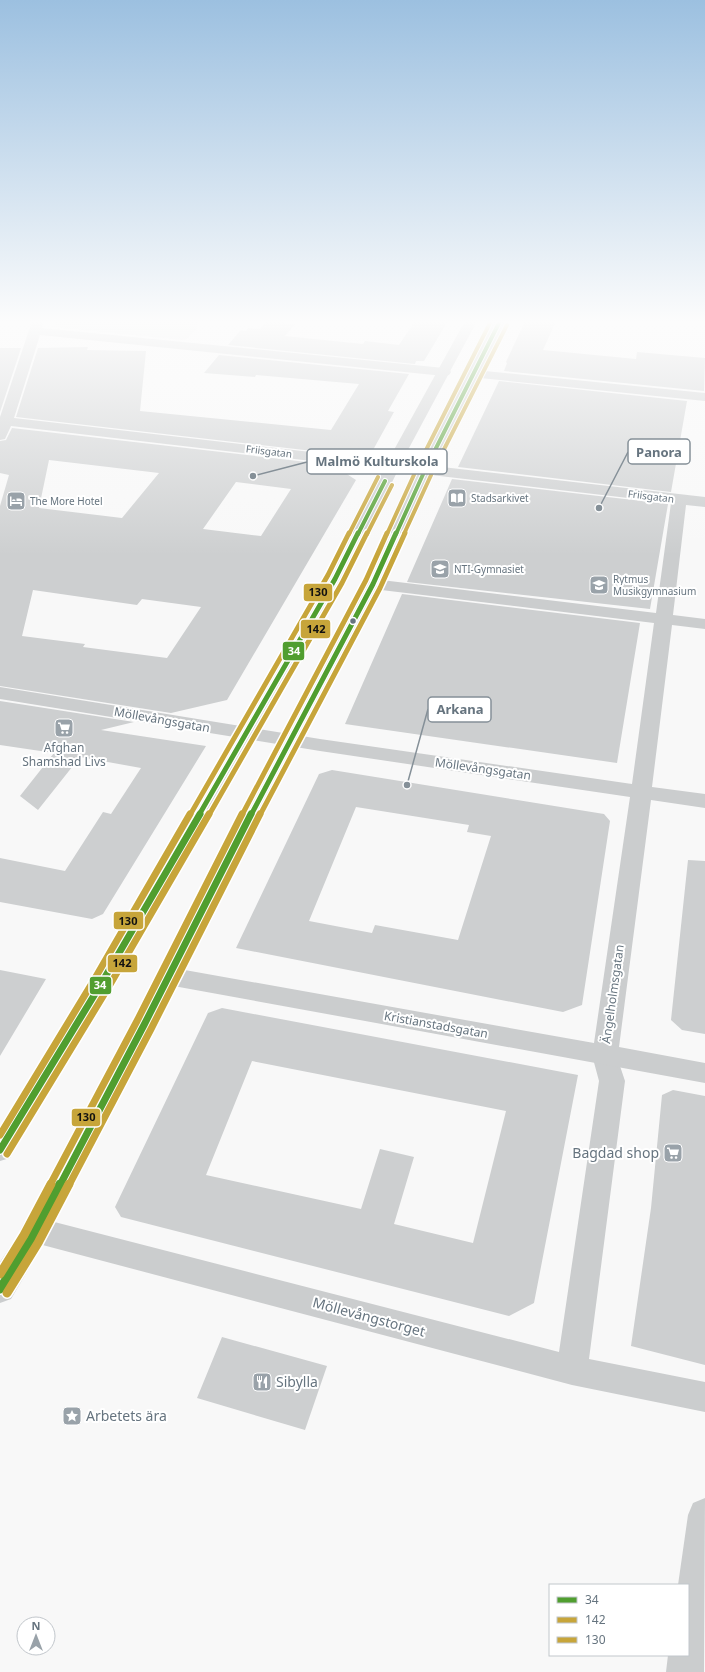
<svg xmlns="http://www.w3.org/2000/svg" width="705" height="1672" font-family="'Noto Sans',sans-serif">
  <rect width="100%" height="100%" fill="#f8f8f8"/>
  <path fill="#e7e8e8" d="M 56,321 L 198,321 L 197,328 L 187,339 L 182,340 L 54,327 Z"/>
  <path fill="#e7eae6" d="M 140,321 L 145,321 L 198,326 L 188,338 L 129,332 Z"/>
  <path fill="#cdcfd0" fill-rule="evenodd" d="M 266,321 L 295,324 L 285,336 L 363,344 L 365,341 L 399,345 L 415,321 L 448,321 L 424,361 L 416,361 L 415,364 L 228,345 L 241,330 L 246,331 L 248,328 L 260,329 Z
    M 525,321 L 556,321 L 543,350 L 636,359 L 637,352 L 705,358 L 704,391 L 504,371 L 507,363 L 506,362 Z
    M 88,347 L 87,350 L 146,351 L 140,411 L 331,430 L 359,384 L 256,375 L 255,377 L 204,373 L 219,355 L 409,374 L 388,411 L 394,412 L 373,450 L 348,455 L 16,417 L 38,348 Z
    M 0,348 L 21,348 L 0,412 Z
    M 499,381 L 687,401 L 671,492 L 458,467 Z
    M 12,428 L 333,465 L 356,480 L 227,700 L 171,713 L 0,686 L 0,506 L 9,475 L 0,473 L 0,441 L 6,440 ZM 49,460 L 159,473 L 122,518 L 39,508 ZM 236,482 L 291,489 L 261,536 L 203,529 ZM 33,590 L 137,605 L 142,599 L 201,607 L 167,658 L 83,647 L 85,644 L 22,636 Z
    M 452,479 L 668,504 L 650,609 L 407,582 Z
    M 402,594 L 640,623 L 617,763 L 345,724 Z
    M 0,701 L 134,722 L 101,730 L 206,746 L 103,914 L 92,919 L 0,902 L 0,858 L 65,871 L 103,812 L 111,814 L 141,768 L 80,757 L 38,810 L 20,796 L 54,753 L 0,745 Z
    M 332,770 L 604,814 L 610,821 L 582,1005 L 563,1012 L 236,948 L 319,774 ZM 356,807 L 469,825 L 467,832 L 491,836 L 458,940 L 375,925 L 372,933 L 309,921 Z
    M 688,860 L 705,861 L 705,1034 L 682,1030 L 671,1020 Z
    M 0,970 L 46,979 L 0,1056 Z
    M 222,1008 L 578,1075 L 534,1303 L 509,1316 L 121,1217 L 115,1207 L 208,1013 ZM 252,1061 L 506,1111 L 473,1243 L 394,1224 L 414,1157 L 380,1149 L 361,1209 L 206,1175 Z
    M 673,1090 L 705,1096 L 705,1365 L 631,1346 L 651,1208 L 662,1095 Z
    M 222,1337 L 327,1366 L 305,1430 L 197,1398 Z"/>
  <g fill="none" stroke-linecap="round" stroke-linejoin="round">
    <path fill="#cbcdce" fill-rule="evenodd" d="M 605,1045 L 614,1048 L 625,1081 L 589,1359 L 705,1382 L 705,1412 L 572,1385 L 35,1243 L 25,1239 L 20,1230 L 25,1221 L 35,1217 L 559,1352 L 599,1081 L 592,1055 L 596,1048 Z
      M 705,1498 L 704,1672 L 666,1672 L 668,1655 L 688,1655 L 688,1585 L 678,1585 L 688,1515 L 693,1503 Z"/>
    <path fill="#cbcdce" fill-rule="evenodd" d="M 32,321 L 44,321 L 42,328 L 444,368 L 449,369 L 451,372 L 449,375 L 444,376 L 40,335 L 14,418 L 705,497 L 705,507 L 686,505 L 673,615 L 705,619 L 705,629 L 672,625 L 652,787 L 705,794 L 705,808 L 651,800 L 619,1047 L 705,1063 L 705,1083 L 168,985 L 159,982 L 156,976 L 159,970 L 168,967 L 594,1043 L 630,797 L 320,751 L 0,699 L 0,687 L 320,739 L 632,784 L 654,623 L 373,589 L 367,588 L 364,584 L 367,580 L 373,579 L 656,613 L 671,503 L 11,426 L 5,439 L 0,440 L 0,417 Z
      M 475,370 L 705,393 L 705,401 L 470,377 L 468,374 L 470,371 Z"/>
    <path fill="#cbcdce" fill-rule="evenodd" d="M 465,321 L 477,321 L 409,448 L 344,579 L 155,912 L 10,1158 L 0,1161 L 0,1126 L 132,910 L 326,579 L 395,448 Z
      M 494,321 L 506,321 L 433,470 L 382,584 L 299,740 L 157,1025 L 41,1248 L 11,1299 L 0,1303 L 0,1262 L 21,1230 L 131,1025 L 279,740 L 364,584 L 417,470 Z"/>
    <g stroke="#fff" stroke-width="6">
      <path id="bus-1-far3" d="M 358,534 L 385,481
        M 396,534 L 425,470 L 500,321"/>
    </g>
    <g stroke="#fff" stroke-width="8">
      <path id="bus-1-far2" d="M 199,815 L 335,579 L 358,533
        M 251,815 L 373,584 L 396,533"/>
    </g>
    <g stroke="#fff" stroke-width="10">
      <path id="bus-1-far1" d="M 0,1150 L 101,984 L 200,814
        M 60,1185 L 144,1025 L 251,814"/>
    </g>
    <g stroke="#fff" stroke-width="12">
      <path id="bus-1" d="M 0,1289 L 31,1239 L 60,1184"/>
    </g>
    <g stroke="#fff" stroke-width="6">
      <path id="bus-2-far3" d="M 367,534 L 392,485
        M 404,534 L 432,473 L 507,325"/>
    </g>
    <g stroke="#fff" stroke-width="8">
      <path id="bus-2-far2" d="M 209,815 L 342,583 L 367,533
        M 260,815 L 380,588 L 405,533"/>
    </g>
    <g stroke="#fff" stroke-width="10">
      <path id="bus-2-far1" d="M 7,1154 L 108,988 L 209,814
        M 69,1185 L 151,1029 L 260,814"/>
    </g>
    <g stroke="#fff" stroke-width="12">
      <path id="bus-2" d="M 7,1293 L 38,1243 L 69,1184"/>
    </g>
    <g stroke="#fff" stroke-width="6">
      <path id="bus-3-far3" d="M 349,534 L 378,477
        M 387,534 L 418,466 L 491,321"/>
    </g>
    <g stroke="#fff" stroke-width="8">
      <path id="bus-3-far2" d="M 190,815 L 328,575 L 349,533
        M 242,815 L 366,580 L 387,533"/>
    </g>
    <g stroke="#fff" stroke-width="10">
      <path id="bus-3-far1" d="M 0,1135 L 94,980 L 190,814
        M 50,1185 L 137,1021 L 242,814"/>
    </g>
    <g stroke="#fff" stroke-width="12">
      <path id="bus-3" d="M 0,1274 L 24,1235 L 51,1184"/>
    </g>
    <use href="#bus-1-far3" stroke="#509e2f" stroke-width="4"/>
    <use href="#bus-1-far2" stroke="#509e2f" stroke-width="5"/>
    <use href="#bus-1-far1" stroke="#509e2f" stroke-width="7"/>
    <use href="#bus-1" stroke="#509e2f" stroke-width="9"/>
    <use href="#bus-2-far3" stroke="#c7a53a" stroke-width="4"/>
    <use href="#bus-2-far2" stroke="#c7a53a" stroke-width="5"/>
    <use href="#bus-2-far1" stroke="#c7a53a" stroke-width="7"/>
    <use href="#bus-2" stroke="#c7a53a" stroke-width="9"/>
    <use href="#bus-3-far3" stroke="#c7a53a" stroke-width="4"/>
    <use href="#bus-3-far2" stroke="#c7a53a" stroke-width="5"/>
    <use href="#bus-3-far1" stroke="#c7a53a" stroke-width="7"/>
    <use href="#bus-3" stroke="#c7a53a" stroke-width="9"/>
  </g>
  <linearGradient id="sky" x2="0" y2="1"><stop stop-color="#9cc0e0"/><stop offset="0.58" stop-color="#fcfcfc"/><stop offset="1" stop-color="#fcfcfc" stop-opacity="0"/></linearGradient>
  <rect width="705" height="555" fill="url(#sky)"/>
  <defs>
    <g id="library-square" transform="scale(1)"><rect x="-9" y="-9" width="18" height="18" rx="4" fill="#99a2a9" stroke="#fff"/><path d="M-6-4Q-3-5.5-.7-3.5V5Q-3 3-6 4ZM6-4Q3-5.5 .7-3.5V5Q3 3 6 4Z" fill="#fff"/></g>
    <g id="hotel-square" transform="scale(1)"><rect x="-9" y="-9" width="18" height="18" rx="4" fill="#99a2a9" stroke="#fff"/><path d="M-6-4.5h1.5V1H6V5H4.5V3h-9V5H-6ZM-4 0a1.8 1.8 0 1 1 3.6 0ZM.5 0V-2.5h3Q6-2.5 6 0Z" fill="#fff"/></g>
    <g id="school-square" transform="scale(1)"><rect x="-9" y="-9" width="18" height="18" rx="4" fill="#99a2a9" stroke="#fff"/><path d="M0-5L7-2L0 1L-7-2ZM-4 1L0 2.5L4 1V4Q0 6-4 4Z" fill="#fff"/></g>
    <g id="supermarket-square" transform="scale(1)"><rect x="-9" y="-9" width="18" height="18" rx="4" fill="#99a2a9" stroke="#fff"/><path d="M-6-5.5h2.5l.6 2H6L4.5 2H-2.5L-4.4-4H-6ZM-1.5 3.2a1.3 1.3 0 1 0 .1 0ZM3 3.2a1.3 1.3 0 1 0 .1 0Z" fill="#fff"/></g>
    <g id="restaurant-square" transform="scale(1)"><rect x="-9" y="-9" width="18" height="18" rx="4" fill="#99a2a9" stroke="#fff"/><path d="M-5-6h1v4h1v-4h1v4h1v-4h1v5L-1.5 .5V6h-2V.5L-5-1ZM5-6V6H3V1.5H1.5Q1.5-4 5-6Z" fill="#fff"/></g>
    <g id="sight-square" transform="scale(1)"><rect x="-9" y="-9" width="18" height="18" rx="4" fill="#99a2a9" stroke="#fff"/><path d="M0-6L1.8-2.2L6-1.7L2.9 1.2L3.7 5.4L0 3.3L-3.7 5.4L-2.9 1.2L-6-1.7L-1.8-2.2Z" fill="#fff"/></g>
  </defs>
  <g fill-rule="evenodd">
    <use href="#library-square" x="457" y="498"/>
    <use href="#hotel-square" x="16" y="501"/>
    <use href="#school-square" x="440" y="569"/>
    <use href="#school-square" x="599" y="585"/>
    <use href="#supermarket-square" x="64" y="728"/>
    <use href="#supermarket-square" x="673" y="1153"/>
    <use href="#restaurant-square" x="262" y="1382"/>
    <use href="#sight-square" x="72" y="1416"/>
  </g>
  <circle fill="#66747f" stroke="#fff" stroke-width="1.5" cx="353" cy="621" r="3.5"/>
  <g text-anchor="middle" stroke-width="4" stroke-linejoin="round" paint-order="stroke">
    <g font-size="10" fill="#66747f" stroke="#fff">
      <text transform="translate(269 451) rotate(7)" y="4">Friisgatan</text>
      <text transform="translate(651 496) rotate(7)" y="4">Friisgatan</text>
    </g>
    <g font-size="10" fill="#66747f" stroke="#fff" text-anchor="start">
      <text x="471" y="502">Stadsarkivet</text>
      <text x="30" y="505">The More Hotel</text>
      <text x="454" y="573">NTI-Gymnasiet</text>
      <text x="613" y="583">Rytmus<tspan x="613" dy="12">Musikgymnasium</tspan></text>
    </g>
    <g font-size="12" fill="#66747f" stroke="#fff">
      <text transform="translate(162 720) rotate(10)" y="4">Möllevångsgatan</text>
      <text transform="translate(483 769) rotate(8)" y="4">Möllevångsgatan</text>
      <text transform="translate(613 994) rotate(-82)" y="4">Ängelholmsgatan</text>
      <text transform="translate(436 1025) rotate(10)" y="4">Kristianstadsgatan</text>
    </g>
    <g font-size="12" fill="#66747f" stroke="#fff">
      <text x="64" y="752">Afghan<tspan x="64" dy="14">Shamshad Livs</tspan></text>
    </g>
    <g font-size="14" fill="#66747f" stroke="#fff" text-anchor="start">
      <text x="659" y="1158" text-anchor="end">Bagdad shop</text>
      <text x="276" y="1387">Sibylla</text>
      <text x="86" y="1421">Arbetets ära</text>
    </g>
    <g font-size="14" fill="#66747f" stroke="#fff">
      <text transform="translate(369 1317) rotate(15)" y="5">Möllevångstorget</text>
    </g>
  </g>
  <path fill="none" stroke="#859098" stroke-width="1.5" d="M599 508L628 452M253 476L307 462M407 785L428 709"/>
  <g fill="#859098" stroke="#fff" stroke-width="1.5">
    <circle cx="599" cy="508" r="4"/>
    <circle cx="253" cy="476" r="4"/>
    <circle cx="407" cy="785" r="4"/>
  </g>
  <g fill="#fff" stroke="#859098" stroke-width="1.5">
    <rect x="628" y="439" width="62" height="25" rx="4"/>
    <rect x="307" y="449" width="140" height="25" rx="4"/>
    <rect x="428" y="697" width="63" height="25" rx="4"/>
  </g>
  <g font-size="13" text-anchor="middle" font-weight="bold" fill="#66747f">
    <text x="659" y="457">Panora</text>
    <text x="377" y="466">Malmö Kulturskola</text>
    <text x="460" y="714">Arkana</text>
  </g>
  <g stroke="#fff" stroke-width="1.5">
    <rect x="303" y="583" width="30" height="19" rx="4" fill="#c7a53a"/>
    <rect x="300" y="619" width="31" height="20" rx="4" fill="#c7a53a"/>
    <rect x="282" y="641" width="23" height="20" rx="4" fill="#509e2f"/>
    <rect x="113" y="911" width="31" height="19" rx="4" fill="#c7a53a"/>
    <rect x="107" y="954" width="31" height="19" rx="4" fill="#c7a53a"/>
    <rect x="89" y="976" width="23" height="19" rx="4" fill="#509e2f"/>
    <rect x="71" y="1108" width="30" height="19" rx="4" fill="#c7a53a"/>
  </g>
  <g font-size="11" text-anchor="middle" font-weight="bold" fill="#fff">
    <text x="294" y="655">34</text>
    <text x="100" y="989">34</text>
  </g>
  <g font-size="11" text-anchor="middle" font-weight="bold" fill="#111">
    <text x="318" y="596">130</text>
    <text x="316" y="633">142</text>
    <text x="128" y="925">130</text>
    <text x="122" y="967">142</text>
    <text x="86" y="1121">130</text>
  </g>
  <rect x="549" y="1584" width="140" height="72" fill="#ffffff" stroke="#c2c7cc"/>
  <rect x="557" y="1597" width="20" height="6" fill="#509e2f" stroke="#c2c7cc"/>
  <text x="585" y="1604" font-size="12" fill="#66747f">34</text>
  <rect x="557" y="1617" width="20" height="6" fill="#c7a53a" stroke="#c2c7cc"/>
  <text x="585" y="1624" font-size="12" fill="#66747f">142</text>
  <rect x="557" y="1637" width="20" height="6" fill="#c7a53a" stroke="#c2c7cc"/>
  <text x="585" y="1644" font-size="12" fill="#66747f">130</text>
  <g transform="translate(36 1636)"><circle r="19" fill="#ffffff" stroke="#c2c7cc"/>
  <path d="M0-3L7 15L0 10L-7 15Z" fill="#99a2a9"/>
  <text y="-6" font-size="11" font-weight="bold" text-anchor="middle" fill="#66747f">N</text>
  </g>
</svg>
